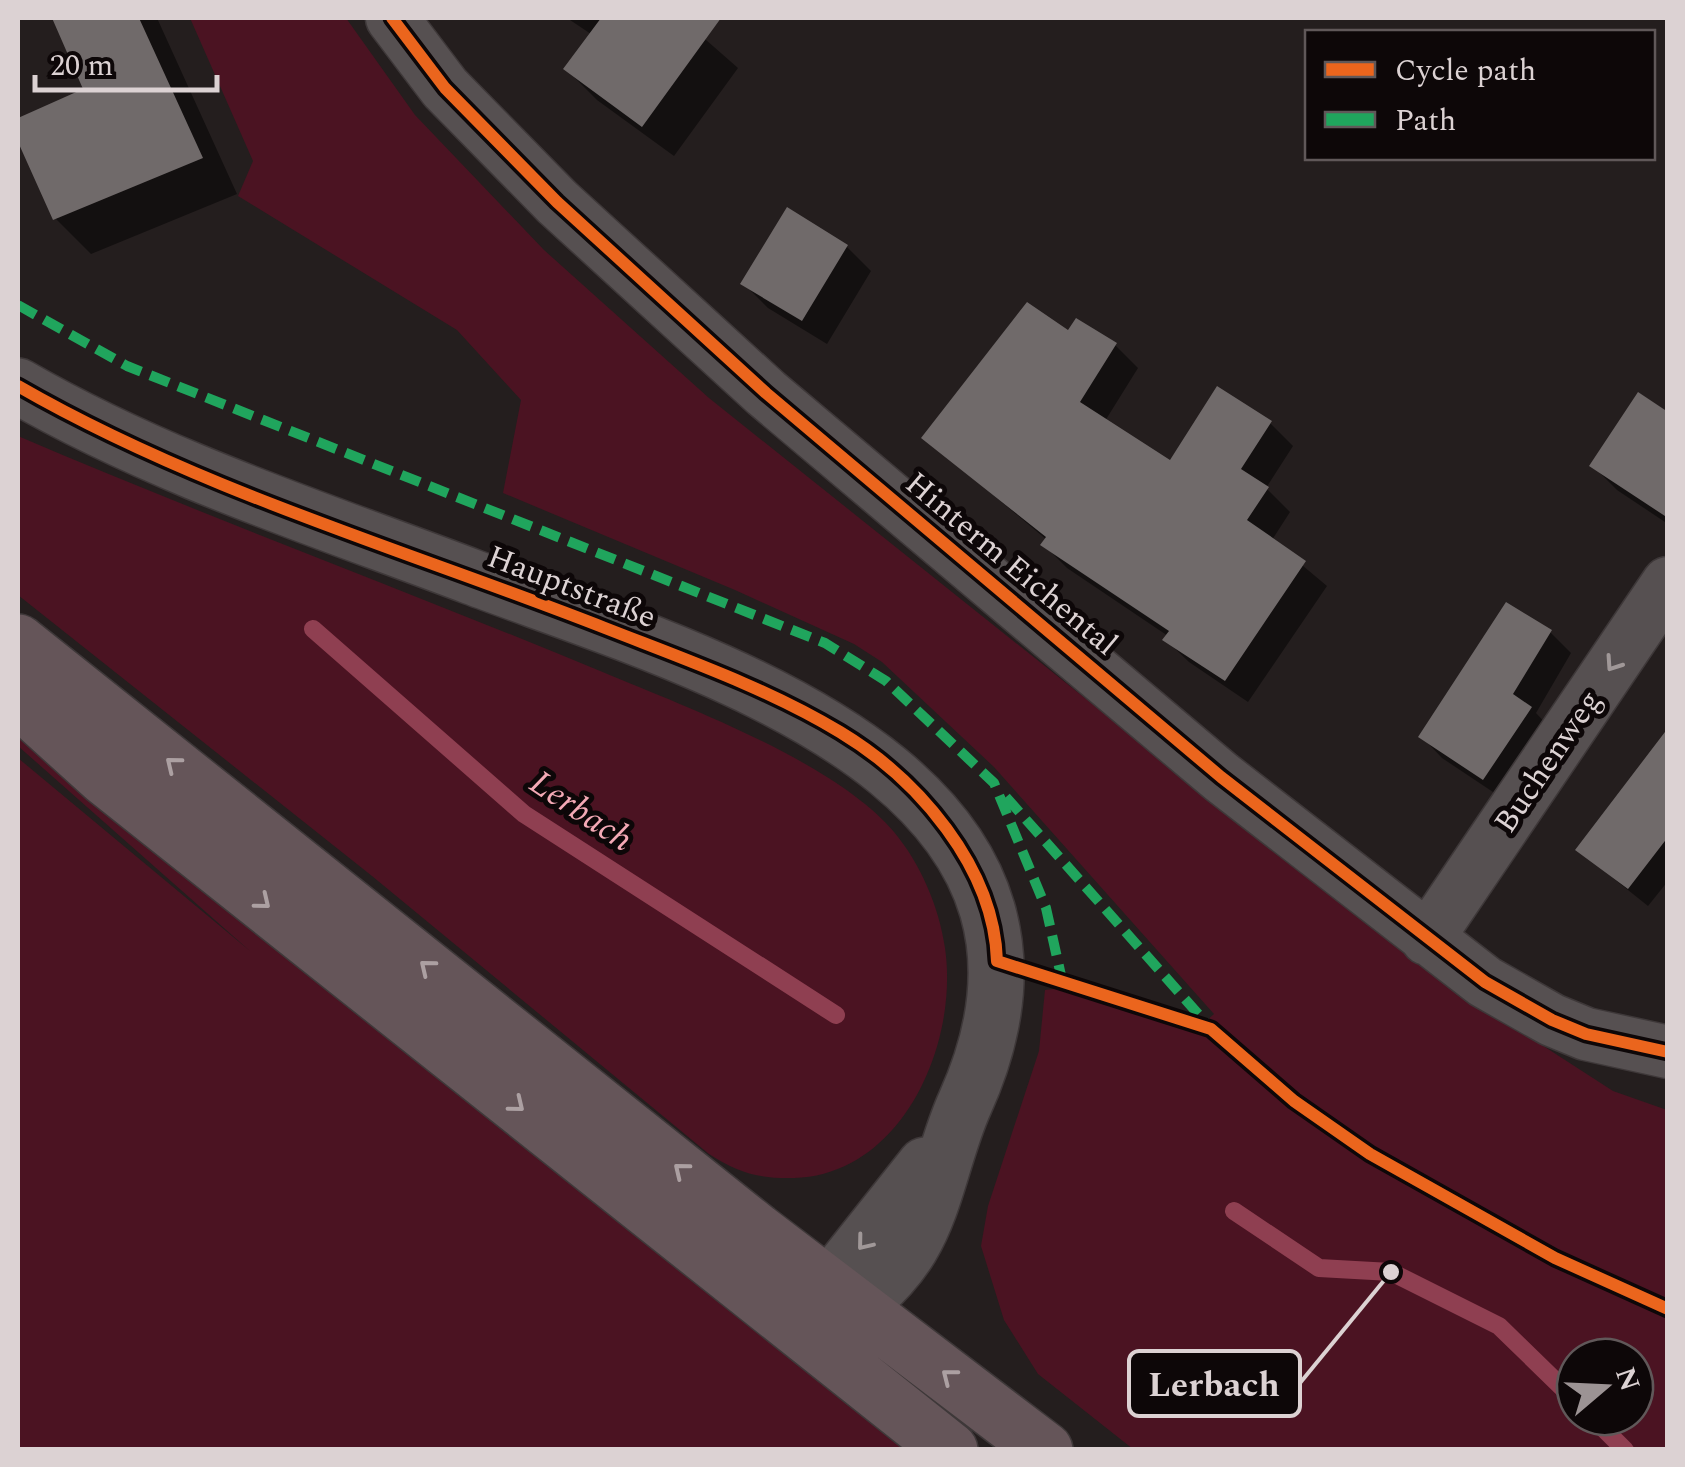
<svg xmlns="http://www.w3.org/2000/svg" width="1685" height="1467" font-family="Spectral,serif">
  <rect width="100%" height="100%" fill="#241e1e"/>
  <path fill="#4b1322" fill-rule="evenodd" d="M 190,18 L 346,18 L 415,115 L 544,250 L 709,398 L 1423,968 L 1613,1091 L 1667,1110 L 1667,1449 L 1133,1449 L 1038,1374 L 1004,1320 L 981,1246 L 988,1206 L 1039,1051 L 1045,990 L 1063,988 L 1197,1029 L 1214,1014 L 994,767 L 882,662 L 854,644 L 735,590 L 503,493 L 521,400 L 457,330 L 238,196 L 253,161 ZM 1575,1357 L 1635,1357 L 1635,1417 L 1575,1417 Z
    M 18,436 C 212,519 410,592 605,673 C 689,708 836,763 894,832 C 920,863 939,906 945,948 C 959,1044 902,1175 794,1178 C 760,1179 738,1173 709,1154 L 372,876 L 18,595 Z
    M 18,714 L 912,1449 L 18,1449 L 18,758 L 250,951 L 18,746 Z"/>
  <path fill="#0007" d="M 54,18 L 157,18 L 237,194 L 91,254 L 55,218 L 18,136 L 18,120 L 86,90 Z
    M 567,18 L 681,18 L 738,68 L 674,156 L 597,100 L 566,69 L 591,34 Z
    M 847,247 L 871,271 L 827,344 L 768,308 L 743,283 Z
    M 1069,334 L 1115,345 L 1138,368 L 1105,421 L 1171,464 L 1270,423 L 1293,446 L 1266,488 L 1290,512 L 1272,540 L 1327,586 L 1248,702 L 1189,662 L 1166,640 L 1168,636 L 1067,568 L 1044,545 L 1047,540 L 925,438 Z
    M 1668,415 L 1668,524 L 1617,490 L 1592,465 Z
    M 1550,632 L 1571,653 L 1536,713 L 1552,730 L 1505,800 L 1442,758 L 1421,736 Z
    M 1668,737 L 1668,881 L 1648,906 L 1578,850 Z"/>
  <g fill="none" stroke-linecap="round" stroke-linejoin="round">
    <path stroke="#8f3f51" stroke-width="18" d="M 313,629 L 524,814 L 836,1015
      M 1234,1211 L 1319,1268 L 1391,1272 L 1499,1326 L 1575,1400
      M 1592,1417 L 1625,1450"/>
  </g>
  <path fill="#706a6a" d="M 52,18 L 139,18 L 203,158 L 53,220 L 18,142 L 18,118 L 83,89 Z
    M 601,18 L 721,18 L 642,127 L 563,69 Z
    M 787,207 L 848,245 L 802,321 L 740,284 Z
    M 1027,302 L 1068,330 L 1076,318 L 1117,343 L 1080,402 L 1170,460 L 1217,386 L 1272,421 L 1241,469 L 1269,487 L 1247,520 L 1306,561 L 1225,681 L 1162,640 L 1169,631 L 1040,545 L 1046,537 L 921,438 Z
    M 1638,392 L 1668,412 L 1668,518 L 1589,466 Z
    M 1506,602 L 1552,630 L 1513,694 L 1532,707 L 1483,780 L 1418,737 Z
    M 1668,728 L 1668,837 L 1628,889 L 1575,850 Z"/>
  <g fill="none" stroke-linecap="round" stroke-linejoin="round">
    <g stroke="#3e3839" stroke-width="55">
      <path id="minor" d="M 392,18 L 445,88 L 557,202 L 766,393 L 1221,777 L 1485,982 L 1552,1020 L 1586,1034 L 1668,1052
        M 1427,939 L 1668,583"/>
    </g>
    <g stroke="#3e3839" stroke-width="58">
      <path id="tertiary" d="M 18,386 C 160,468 319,519 472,577 C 698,662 1113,775 965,1103 C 944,1149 937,1204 911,1247 C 888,1285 853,1311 817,1335
        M 814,1328 L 829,1286 L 925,1165"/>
    </g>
    <g stroke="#3e3839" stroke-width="58">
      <path id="primary" d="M 18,642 L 757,1231 L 1045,1450
        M 18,699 L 104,777 L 950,1450"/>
    </g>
    <use href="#minor" stroke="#565051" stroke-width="52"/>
    <use href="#tertiary" stroke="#565051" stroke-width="55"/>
    <use href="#primary" stroke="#655559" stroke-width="55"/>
    <path stroke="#20a55d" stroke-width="10" stroke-dasharray="20 10" stroke-linecap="butt" d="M 18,305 L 127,366 L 825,643 L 886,681 L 994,783 L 1046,908 L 1062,980
      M 1006,797 L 1208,1025"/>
    <g stroke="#0d0708" stroke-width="19">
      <path id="cycleway" d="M 392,18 L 445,88 L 557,202 L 766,393 L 1221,777 L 1485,982 L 1552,1020 L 1586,1034 L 1668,1052
        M 18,386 C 200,491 409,551 605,628 C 684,659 767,688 840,732 C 918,779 994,867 997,961 L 1211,1029 L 1294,1101 L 1370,1154 L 1555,1258 L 1668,1309"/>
    </g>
    <use href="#cycleway" stroke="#eb651d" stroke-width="12"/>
  </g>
  <defs><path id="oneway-chevron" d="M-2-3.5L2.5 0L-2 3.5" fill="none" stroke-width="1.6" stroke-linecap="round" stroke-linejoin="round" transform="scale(2.5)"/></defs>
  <g stroke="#a09898">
    <use href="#oneway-chevron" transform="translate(1613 664) rotate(124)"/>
    <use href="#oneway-chevron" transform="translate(864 1243) rotate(129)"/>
  </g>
  <g stroke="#aca0a2">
    <use href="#oneway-chevron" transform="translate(173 764) rotate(-141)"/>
    <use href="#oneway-chevron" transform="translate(263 902) rotate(39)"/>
    <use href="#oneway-chevron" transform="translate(427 967) rotate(-141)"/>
    <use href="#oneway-chevron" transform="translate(517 1105) rotate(39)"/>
    <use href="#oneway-chevron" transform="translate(681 1170) rotate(-141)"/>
    <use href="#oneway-chevron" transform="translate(949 1376) rotate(-142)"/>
  </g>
  <g text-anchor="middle" stroke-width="10" stroke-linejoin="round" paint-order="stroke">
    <g font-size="32" fill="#dcd2d3" stroke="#0d0708">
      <text transform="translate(1012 563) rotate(40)" y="11">Hinterm Eichental</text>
      <text transform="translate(572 586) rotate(21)" y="11">Hauptstraße</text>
      <text transform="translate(1547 761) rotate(-56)" y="11">Buchenweg</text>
    </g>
    <g font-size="35" font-style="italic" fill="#f3a9b5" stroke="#0d0708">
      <text transform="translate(582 810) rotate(34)" y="12">Lerbach</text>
    </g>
  </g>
  <path fill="none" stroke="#dcd2d3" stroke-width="4" d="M1391 1272L1300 1383"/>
  <circle fill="#dcd2d3" stroke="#0d0708" stroke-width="4" cx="1391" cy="1272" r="10"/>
  <rect fill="#0d0708" stroke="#dcd2d3" stroke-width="4" x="1129" y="1351" width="171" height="65" rx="10"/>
  <g font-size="35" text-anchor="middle" font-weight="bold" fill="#dcd2d3">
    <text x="1214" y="1396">Lerbach</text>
  </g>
  <rect width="1685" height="1467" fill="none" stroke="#dcd2d3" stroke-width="40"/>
  <rect x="1305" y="30" width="350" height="130" fill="#0d0708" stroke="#605859" stroke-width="2.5"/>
  <rect x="1325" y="62" width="50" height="15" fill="#eb651d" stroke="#605859" stroke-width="2.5"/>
  <text x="1395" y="80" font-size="30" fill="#dcd2d3">Cycle path</text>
  <rect x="1325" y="112" width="50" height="15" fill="#20a55d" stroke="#605859" stroke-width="2.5"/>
  <text x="1395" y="130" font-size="30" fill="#dcd2d3">Path</text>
  <g transform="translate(1605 1387) rotate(71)"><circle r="48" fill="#0d0708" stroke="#605859" stroke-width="2.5"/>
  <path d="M0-8L18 38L0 25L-18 38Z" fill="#9c9394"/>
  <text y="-15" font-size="28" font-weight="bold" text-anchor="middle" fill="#dcd2d3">N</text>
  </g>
  <path d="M35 75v15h182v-15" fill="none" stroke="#dcd2d3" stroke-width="5"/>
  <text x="50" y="75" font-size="30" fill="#dcd2d3" stroke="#0d0708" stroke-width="8" paint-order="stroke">20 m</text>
</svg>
